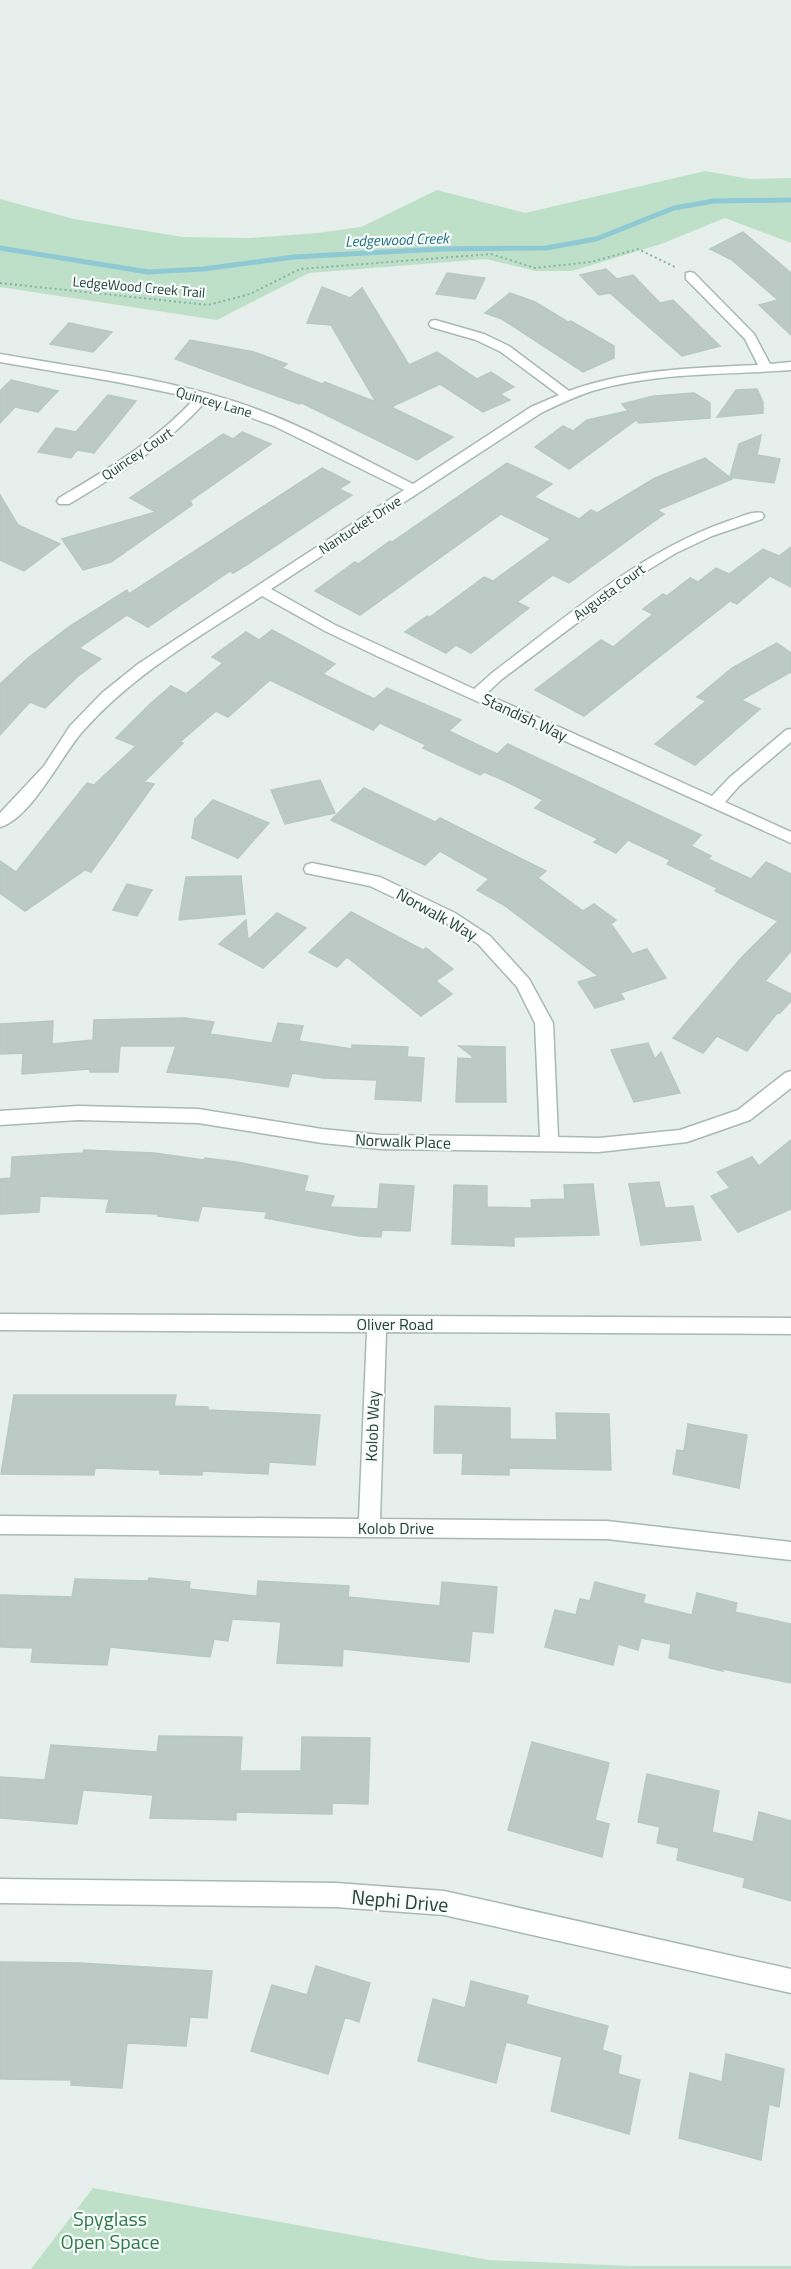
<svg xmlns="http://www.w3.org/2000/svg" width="791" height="2269" font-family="'Titillium Web',sans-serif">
  <rect width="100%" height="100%" fill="#e6efeb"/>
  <path fill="#bfe0c8" d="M 705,171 L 750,179 L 791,178 L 791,243 L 725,218 L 661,244 L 572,271 L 536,271 L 486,259 L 309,273 L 217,320 L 0,287 L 0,199 L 74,219 L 183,237 L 250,238 L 317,233 L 361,227 L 437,190 L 525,213 Z
    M 93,2188 L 489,2260 L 630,2266 L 791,2266 L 791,2269 L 31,2269 Z"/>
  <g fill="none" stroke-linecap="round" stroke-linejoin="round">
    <path stroke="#8ec9d4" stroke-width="5" d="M 0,248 L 148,272 L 203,269 L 294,257 L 441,249 L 546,248 L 596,239 L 674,208 L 714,201 L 791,200"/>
  </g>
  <path fill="#bbcac4" stroke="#b8c9c2" stroke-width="1.5" d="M 743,232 L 791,273 L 791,335 L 759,305 L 778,300 L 732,260 L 710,249 Z
    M 606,269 L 617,279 L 633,275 L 660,303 L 673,300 L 720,346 L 682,356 L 610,293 L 599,295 L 580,275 Z
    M 447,273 L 485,278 L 475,299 L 436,294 Z
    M 322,287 L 350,298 L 362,288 L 409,365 L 437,352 L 477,379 L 491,372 L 514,387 L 500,394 L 510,400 L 483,412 L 440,384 L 391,407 L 453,437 L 417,460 L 302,403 L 299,404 L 175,359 L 190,340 L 254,352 L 287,364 L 282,368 L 322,384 L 325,382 L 376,402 L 331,325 L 307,323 Z
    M 510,293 L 535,302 L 568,322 L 571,321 L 614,346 L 614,358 L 583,372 L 502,319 L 485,313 Z
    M 69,323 L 112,332 L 93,352 L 50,344 Z
    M 11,380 L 58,391 L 38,412 L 15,407 L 0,423 L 0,391 Z
    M 757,389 L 763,402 L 763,413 L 717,417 L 736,390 Z
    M 694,393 L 710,403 L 710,418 L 639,423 L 636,420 L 569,469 L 535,447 L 563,426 L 573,431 L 587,420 L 628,411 L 622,404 L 654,396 Z
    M 108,395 L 136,401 L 94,453 L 77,450 L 71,458 L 38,452 L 56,428 L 76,432 Z
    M 242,432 L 271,444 L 187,503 L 191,502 L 192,505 L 111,562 L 83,570 L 62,539 L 156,512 L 130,498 L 223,434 L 233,439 Z
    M 761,435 L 757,455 L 780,459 L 774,483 L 730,477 L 739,444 Z
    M 705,458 L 732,479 L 657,510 L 664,514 L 569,583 L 553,575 L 517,602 L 529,608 L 471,653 L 456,645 L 446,653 L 405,632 L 427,616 L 430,617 L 484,577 L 493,581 L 551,539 L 501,514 L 360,615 L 315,591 L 355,562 L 358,564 L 390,541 L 392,542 L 507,463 L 552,484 L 534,497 L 579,519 L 591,510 L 597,513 L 655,478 Z
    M 322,468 L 350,482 L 339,489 L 352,495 L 248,564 L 233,573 L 230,571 L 148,627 L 127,615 L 79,648 L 101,659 L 77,677 L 45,708 L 30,702 L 0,735 L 0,684 L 28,658 L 70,626 L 127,590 L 129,594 Z
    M 0,495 L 18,525 L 60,544 L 24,571 L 0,560 Z
    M 791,547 L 791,587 L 770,576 L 737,604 L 730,601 L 584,716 L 535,690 L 601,640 L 613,647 L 653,614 L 643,609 L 663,594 L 667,596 L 690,578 L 698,582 L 716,568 L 729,574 L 763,549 L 779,556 Z
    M 272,630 L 335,664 L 323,674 L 374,699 L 387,688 L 461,720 L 449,731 L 497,754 L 508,744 L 701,835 L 691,846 L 711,856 L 708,859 L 751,879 L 766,862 L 791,874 L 791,951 L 765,981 L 791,994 L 791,1001 L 780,1013 L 778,1012 L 747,1051 L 717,1036 L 703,1053 L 673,1038 L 742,957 L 778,921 L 715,891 L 717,888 L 667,864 L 670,860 L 628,840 L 616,853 L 594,842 L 598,839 L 535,808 L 543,800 L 503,780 L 484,772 L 480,775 L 423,748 L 426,745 L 380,723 L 373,730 L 270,680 L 228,717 L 216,711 L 180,742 L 183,743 L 144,782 L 154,784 L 91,872 L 85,870 L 25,911 L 0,893 L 0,861 L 16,872 L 87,783 L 94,785 L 136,746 L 116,738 L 151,703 L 171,686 L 186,694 L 223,663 L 212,657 L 246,632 L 259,640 Z
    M 777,643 L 791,653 L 791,672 L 741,700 L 760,709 L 695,765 L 655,744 L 706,701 L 697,697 L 732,668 Z
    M 320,780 L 335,813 L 285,824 L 271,790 Z
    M 364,788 L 435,822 L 440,818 L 546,871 L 538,878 L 583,911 L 594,904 L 616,920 L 611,924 L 632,954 L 647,949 L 666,978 L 620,993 L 624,999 L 595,1008 L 578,982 L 598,976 L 504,905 L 477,890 L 489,879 L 440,851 L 425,865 L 331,820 Z
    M 213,800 L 269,823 L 238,858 L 192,838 L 195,819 Z
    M 241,876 L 245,914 L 179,920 L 186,877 Z
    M 127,884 L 152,890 L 137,916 L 113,910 Z
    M 351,912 L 423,950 L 426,948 L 453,969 L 436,981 L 452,994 L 421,1016 L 347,957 L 337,967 L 309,952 Z
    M 277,913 L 306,928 L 263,968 L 219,944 L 246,920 L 248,940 Z
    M 185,1018 L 214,1022 L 210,1034 L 272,1043 L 278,1023 L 303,1026 L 299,1041 L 352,1049 L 352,1045 L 408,1047 L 407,1057 L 424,1058 L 421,1101 L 375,1099 L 377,1080 L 324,1078 L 292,1073 L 288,1087 L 229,1078 L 167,1072 L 176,1046 L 120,1046 L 118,1072 L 90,1072 L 90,1069 L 22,1074 L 23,1053 L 0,1054 L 0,1024 L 53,1021 L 52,1044 L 93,1040 L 94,1020 Z
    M 648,1043 L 655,1059 L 661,1052 L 680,1093 L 634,1102 L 611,1050 Z
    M 459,1046 L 505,1047 L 506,1102 L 456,1102 L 458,1058 L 472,1059 L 472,1056 Z
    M 791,1140 L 791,1209 L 738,1232 L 711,1196 L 730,1188 L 717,1172 L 752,1157 L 759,1166 Z
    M 84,1150 L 154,1153 L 204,1160 L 205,1158 L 237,1162 L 308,1176 L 304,1191 L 334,1196 L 330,1207 L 378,1209 L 380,1184 L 414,1186 L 410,1231 L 382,1230 L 381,1237 L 359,1236 L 265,1218 L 267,1212 L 202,1206 L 198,1221 L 158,1216 L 158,1214 L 106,1212 L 109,1199 L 40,1196 L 39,1212 L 0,1214 L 0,1179 L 11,1178 L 12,1157 L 83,1153 Z
    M 659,1182 L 665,1208 L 693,1206 L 701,1240 L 641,1245 L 629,1184 Z
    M 593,1184 L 599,1235 L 514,1237 L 514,1246 L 452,1244 L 454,1185 L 487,1186 L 487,1207 L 532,1208 L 531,1200 L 565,1199 L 564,1185 Z
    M 14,1395 L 176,1395 L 174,1406 L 208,1407 L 208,1410 L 320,1415 L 315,1465 L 269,1462 L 268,1474 L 202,1471 L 202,1475 L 160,1474 L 160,1470 L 95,1468 L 94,1475 L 1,1474 Z
    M 435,1406 L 510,1408 L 510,1439 L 557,1440 L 556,1413 L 609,1414 L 611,1470 L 509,1468 L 509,1475 L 462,1474 L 463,1453 L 434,1453 Z
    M 688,1424 L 747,1435 L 739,1488 L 673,1474 L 677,1450 L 684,1451 Z
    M 149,1578 L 190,1582 L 189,1589 L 257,1596 L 258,1581 L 349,1586 L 348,1597 L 440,1606 L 442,1582 L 497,1587 L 493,1633 L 472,1631 L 469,1662 L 343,1649 L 342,1666 L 277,1663 L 281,1622 L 232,1619 L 228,1641 L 214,1639 L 210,1657 L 110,1647 L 107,1665 L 31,1662 L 33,1648 L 0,1647 L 0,1595 L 72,1597 L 75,1579 L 148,1581 Z
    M 595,1582 L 645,1595 L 643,1603 L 692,1615 L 697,1593 L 737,1603 L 735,1612 L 791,1624 L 791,1683 L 723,1669 L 723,1671 L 669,1658 L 671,1644 L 641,1638 L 638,1650 L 618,1644 L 613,1665 L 545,1647 L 555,1610 L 576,1615 L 580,1599 L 590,1601 Z
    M 159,1736 L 242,1737 L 240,1771 L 301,1771 L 302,1737 L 370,1738 L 368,1804 L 332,1803 L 332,1814 L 236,1812 L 236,1820 L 150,1818 L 153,1795 L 83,1790 L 77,1824 L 0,1818 L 0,1777 L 45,1780 L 51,1745 L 157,1752 Z
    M 532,1742 L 609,1763 L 595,1820 L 609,1824 L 602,1857 L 508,1830 Z
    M 647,1774 L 719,1791 L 712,1832 L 753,1842 L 759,1812 L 791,1821 L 791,1901 L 743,1887 L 745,1878 L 677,1860 L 679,1848 L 657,1843 L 660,1827 L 638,1822 Z
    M 0,1962 L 80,1963 L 212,1971 L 207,2018 L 190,2017 L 186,2046 L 127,2043 L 122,2088 L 71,2085 L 71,2080 L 0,2079 Z
    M 316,1966 L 370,1983 L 359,2022 L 345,2017 L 328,2074 L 251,2051 L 272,1985 L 307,1995 Z
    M 471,1981 L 528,1996 L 526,2004 L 608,2026 L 602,2050 L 621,2056 L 618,2074 L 640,2080 L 629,2134 L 551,2111 L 562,2057 L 506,2042 L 496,2083 L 418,2061 L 433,1999 L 465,2008 Z
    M 726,2054 L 784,2069 L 779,2107 L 769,2104 L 761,2160 L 679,2138 L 690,2073 L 722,2082 Z"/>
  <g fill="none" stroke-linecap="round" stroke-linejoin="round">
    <g stroke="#a8b8b2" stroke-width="3">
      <path id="minor" d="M 690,272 L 694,273 L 754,334 L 770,364 L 791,362 L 791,370 C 725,375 656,372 592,391 C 574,397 557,405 541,413 L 271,589 L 335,625 L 474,689 L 492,673 C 568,616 640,551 731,520 C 741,517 752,511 762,513 L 764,516 L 762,519 L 712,536 L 676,553 L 648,570 L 502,679 L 486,694 L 712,796 L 729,778 L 786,730 L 791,729 L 791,742 L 739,786 L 725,802 L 791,832 L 791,843 L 379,657 L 325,631 L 262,596 C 199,637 133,674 83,731 C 62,754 31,819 0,827 L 0,813 L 44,766 L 70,726 L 102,693 L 138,664 L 404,490 L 274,426 L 206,401 C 167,445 119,474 69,504 L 59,504 L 57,501 L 59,498 C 108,469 156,441 195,398 L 117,382 L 0,362 L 0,354 C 79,368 159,377 236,402 C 298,422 355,455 413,484 L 531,407 L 559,395 L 501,352 L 476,340 L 431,327 L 429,324 L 431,321 L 435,320 L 484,334 L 509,346 L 569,391 C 629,369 695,368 758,365 L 745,339 L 686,279 L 686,273 Z
        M 312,863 L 380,877 L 455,913 L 490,936 L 529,979 L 553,1023 L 558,1137 L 599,1138 L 680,1130 L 738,1110 L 785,1073 L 791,1071 L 791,1088 L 750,1120 L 687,1142 L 599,1152 L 381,1149 L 322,1143 L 198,1123 L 78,1120 L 0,1125 L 0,1111 L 78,1106 L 198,1109 L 322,1129 L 381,1135 L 540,1137 L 535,1023 L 517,987 L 478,944 L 443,921 L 370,886 L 306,873 L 304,869 L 306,865 Z
        M 0,1314 L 791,1318 L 791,1334 L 386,1332 L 380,1519 L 607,1521 L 791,1542 L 791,1560 L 607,1539 L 0,1534 L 0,1516 L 359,1519 L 367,1332 L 0,1330 Z
        M 0,1879 L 336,1883 L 444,1891 L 791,1969 L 791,1993 L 444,1915 L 336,1907 L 0,1903 Z"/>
    </g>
    <path stroke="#86b3a5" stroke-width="2" stroke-dasharray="2 3" stroke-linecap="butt" d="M 0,283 L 208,305 L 250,294 L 300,269 L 491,254 L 535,268 L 591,262 L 638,249 L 675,267"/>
    <use href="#minor" fill="#fff" fill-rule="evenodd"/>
  </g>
  <g text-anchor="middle" stroke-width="4.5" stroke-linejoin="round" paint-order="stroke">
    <g font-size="14" fill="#24423a" stroke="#f7fbf9">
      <text transform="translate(139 287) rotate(5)" y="5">LedgeWood Creek Trail</text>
      <text transform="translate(214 402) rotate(16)" y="5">Quincey Lane</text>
      <text transform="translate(137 454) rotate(-34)" y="5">Quincey Court</text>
      <text transform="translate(360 525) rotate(-33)" y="5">Nantucket Drive</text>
      <text transform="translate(609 592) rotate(-36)" y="5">Augusta Court</text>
    </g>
    <g font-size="15" font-style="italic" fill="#1c6f80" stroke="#f7fbf9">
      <text transform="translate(397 240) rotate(-2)" y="5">Ledgewood Creek</text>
    </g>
    <g font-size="16" fill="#24423a" stroke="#f7fbf9">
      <text transform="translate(525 717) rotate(25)" y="6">Standish Way</text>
      <text transform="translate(437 914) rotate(29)" y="6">Norwalk Way</text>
      <text transform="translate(403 1141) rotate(2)" y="6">Norwalk Place</text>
      <text x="395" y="1330">Oliver Road</text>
      <text transform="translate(372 1426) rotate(-88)" y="6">Kolob Way</text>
      <text x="396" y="1534">Kolob Drive</text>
    </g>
    <g font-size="20" fill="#24423a" stroke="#f7fbf9">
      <text transform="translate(400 1901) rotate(5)" y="7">Nephi Drive</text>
    </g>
    <g font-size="20" fill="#2d7a4b" stroke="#f7fbf9">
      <text x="110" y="2226">Spyglass<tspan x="110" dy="23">Open Space</tspan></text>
    </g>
  </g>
</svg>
